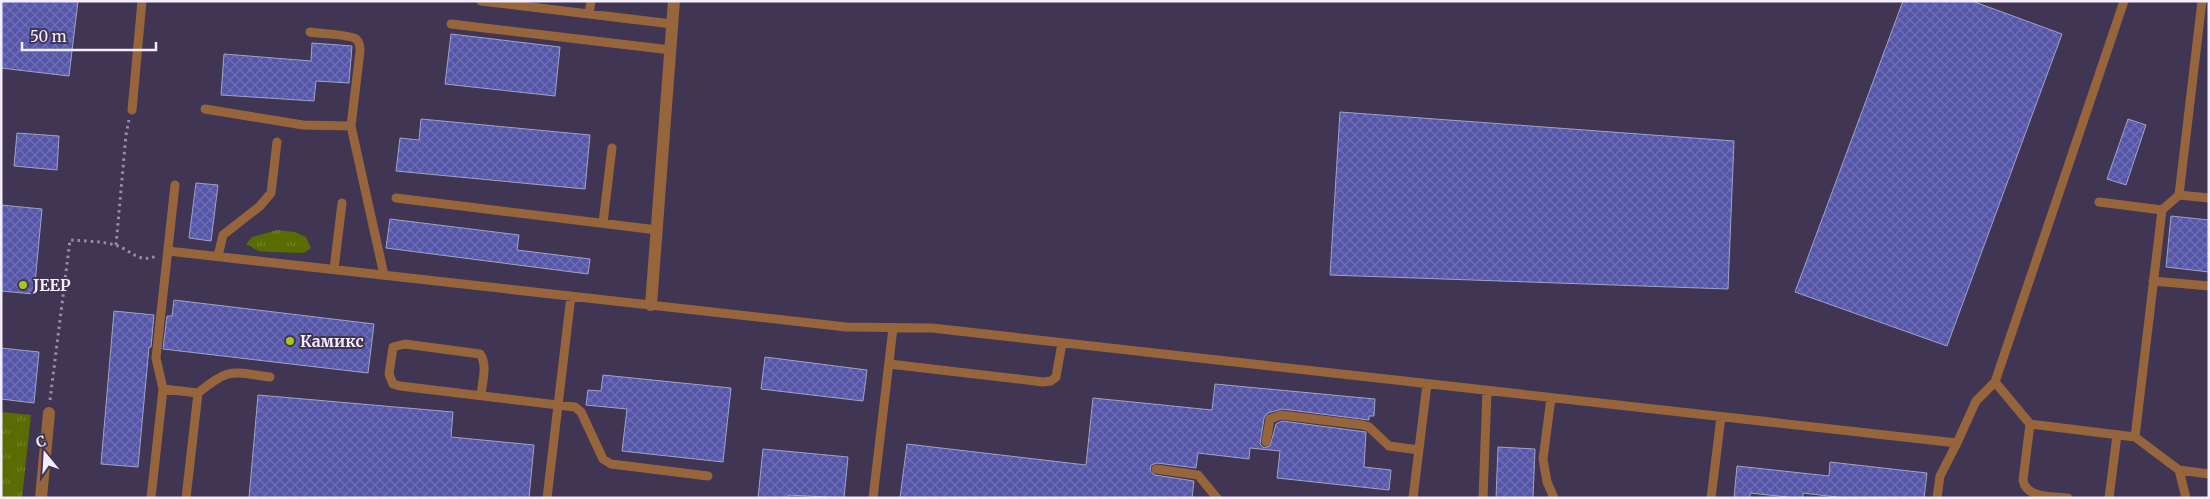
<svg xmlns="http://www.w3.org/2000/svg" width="2210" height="499" font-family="Merriweather,serif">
  <defs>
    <pattern id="grass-tufts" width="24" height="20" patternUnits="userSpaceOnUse" patternTransform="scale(1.25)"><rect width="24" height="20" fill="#5a6c01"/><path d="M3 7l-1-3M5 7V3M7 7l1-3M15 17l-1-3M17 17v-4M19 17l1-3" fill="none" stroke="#728127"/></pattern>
    <pattern id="building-cross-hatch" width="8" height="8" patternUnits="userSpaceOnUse" patternTransform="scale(1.25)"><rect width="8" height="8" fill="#5656a9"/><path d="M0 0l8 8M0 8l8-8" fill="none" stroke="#6f6fb6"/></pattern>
  </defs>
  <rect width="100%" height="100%" fill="#403552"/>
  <path fill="url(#grass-tufts)" d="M 277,230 L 295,232 L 306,237 L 311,248 L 304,253 L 272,252 L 259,251 L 246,244 L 252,237 Z
    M 1,412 L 31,415 L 22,498 L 1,498 Z"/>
  <path fill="url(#building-cross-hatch)" stroke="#9fa3c7" d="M 1,1 L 78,1 L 69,76 L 1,68 Z
    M 1903,1 L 1972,1 L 2062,34 L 1947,346 L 1795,292 Z
    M 451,34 L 560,47 L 555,96 L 445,84 Z
    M 312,43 L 352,46 L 349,83 L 316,81 L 314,101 L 221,95 L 224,54 L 311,61 Z
    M 1340,112 L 1734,141 L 1728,289 L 1330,275 Z
    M 421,119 L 590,135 L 585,189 L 396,171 L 400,138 L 419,140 Z
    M 2128,119 L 2146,125 L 2126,185 L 2107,179 Z
    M 17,133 L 59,136 L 57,170 L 14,166 Z
    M 196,183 L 218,185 L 211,241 L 189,238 Z
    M 1,205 L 42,209 L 34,294 L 1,291 Z
    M 2171,216 L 2209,220 L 2209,272 L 2166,267 Z
    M 390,219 L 519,235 L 517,250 L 590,259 L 588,274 L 386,248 Z
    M 174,300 L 374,324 L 368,373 L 163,349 L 167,316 L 172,316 Z
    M 114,311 L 154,315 L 151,347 L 149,347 L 138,467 L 101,464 Z
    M 1,348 L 39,352 L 34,403 L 1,399 Z
    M 765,357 L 867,370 L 863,401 L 761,389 Z
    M 603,375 L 731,388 L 723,462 L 622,451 L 627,409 L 586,405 L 588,390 L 601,391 Z
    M 1215,384 L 1375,399 L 1374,416 L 1369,416 L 1369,420 L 1282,409 L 1268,413 L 1264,418 L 1260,444 L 1264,448 L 1270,446 L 1276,424 L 1282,421 L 1366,432 L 1364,467 L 1391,470 L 1389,490 L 1277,478 L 1280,451 L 1250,448 L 1249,459 L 1198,453 L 1196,468 L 1157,463 L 1151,465 L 1150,471 L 1155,475 L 1194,481 L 1192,498 L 900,498 L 907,444 L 1086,465 L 1093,398 L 1212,410 Z
    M 258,395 L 453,412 L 451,437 L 534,445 L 529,498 L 249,498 Z
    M 1498,447 L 1535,449 L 1533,498 L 1496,498 Z
    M 763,449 L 848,457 L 844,498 L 788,495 L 788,498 L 758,498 Z
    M 1830,462 L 1927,473 L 1924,498 L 1845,498 L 1803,493 L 1803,498 L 1796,498 L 1750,493 L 1750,498 L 1734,498 L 1737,466 L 1829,476 Z"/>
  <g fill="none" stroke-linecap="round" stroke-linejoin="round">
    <path stroke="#978fa5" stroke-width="3" stroke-dasharray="2.5 4" stroke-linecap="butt" d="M 116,245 L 126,135 L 129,120
      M 50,400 L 70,240 C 84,241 101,241 115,245 C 130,249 138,264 156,256"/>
    <path stroke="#96653b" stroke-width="9" d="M 481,1 L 672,24
      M 589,14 L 591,1
      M 451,24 L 671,50
      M 310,32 C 320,34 349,34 356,39 C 360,42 360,47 360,51 L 351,126
      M 205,109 L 303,125 L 351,126 L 384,275
      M 132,110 L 142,1
      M 2179,195 L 2209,198
      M 396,198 L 657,230
      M 2099,202 L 2162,210
      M 603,223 L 612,148
      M 168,251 L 846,327 L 932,328 L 1957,443 L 1976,401 L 1995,382 L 2124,1
      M 218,256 L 223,235 L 260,206 L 271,193 L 277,142
      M 334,269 L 342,203
      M 2153,281 L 2209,286
      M 889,364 L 1043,382 L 1051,381 L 1056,377 L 1062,343
      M 1995,382 L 2030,424 L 2135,437 L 2179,470 L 2186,498
      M 163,389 L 198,393 C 230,367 231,372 270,377
      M 481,395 C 482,383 488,365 480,354 L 405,344 L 393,347 L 389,374 L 393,384 L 400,386 L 575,407 L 581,412 L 603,459 L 611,464 L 708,476
      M 1551,398 L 1543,459 L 1547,482 L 1554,498
      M 2030,424 L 2023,480 C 2026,499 2053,496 2068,498
      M 2135,437 L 2162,210 L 2179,195 L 2202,1
      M 1266,442 L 1270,419 L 1281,415 L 1363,425 L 1369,427 L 1389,446 L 1419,450
      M 1156,469 L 1198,475 L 1217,498
      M 2179,470 L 2209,474
      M 151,498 L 163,389 L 156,358 L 175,185
      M 186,498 L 198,393
      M 547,498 L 571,296
      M 873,498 L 893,328
      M 1413,498 L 1427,384
      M 1483,498 L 1487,390
      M 1711,498 L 1721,417
      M 1937,498 L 1940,476 L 1957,443
      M 2109,498 L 2117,435"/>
    <path stroke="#96653b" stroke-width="12" d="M 651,305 L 674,1
      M 41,498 L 49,413"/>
  </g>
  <g fill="#a8c71b" stroke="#403552" stroke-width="2">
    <circle cx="23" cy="285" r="5"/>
    <circle cx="290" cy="341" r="5"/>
  </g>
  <g text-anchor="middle" stroke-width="4" stroke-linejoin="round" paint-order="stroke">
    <g font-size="16" font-weight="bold" fill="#f3eefd" stroke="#403552" text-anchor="start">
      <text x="33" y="291">JEEP</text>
      <text x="300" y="347">Камикс</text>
    </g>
  </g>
  <rect width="2210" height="499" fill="none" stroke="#f3eefd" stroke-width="5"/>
  <g transform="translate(45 454) rotate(342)" stroke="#403552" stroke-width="4" paint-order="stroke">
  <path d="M0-4L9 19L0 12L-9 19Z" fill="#f3eefd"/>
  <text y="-8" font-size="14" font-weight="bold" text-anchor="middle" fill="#f3eefd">С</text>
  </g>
  <path d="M22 42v8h134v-8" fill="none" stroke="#f3eefd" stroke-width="2.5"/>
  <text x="30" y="42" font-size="15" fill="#f3eefd" stroke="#403552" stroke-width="4" paint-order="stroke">50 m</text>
</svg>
